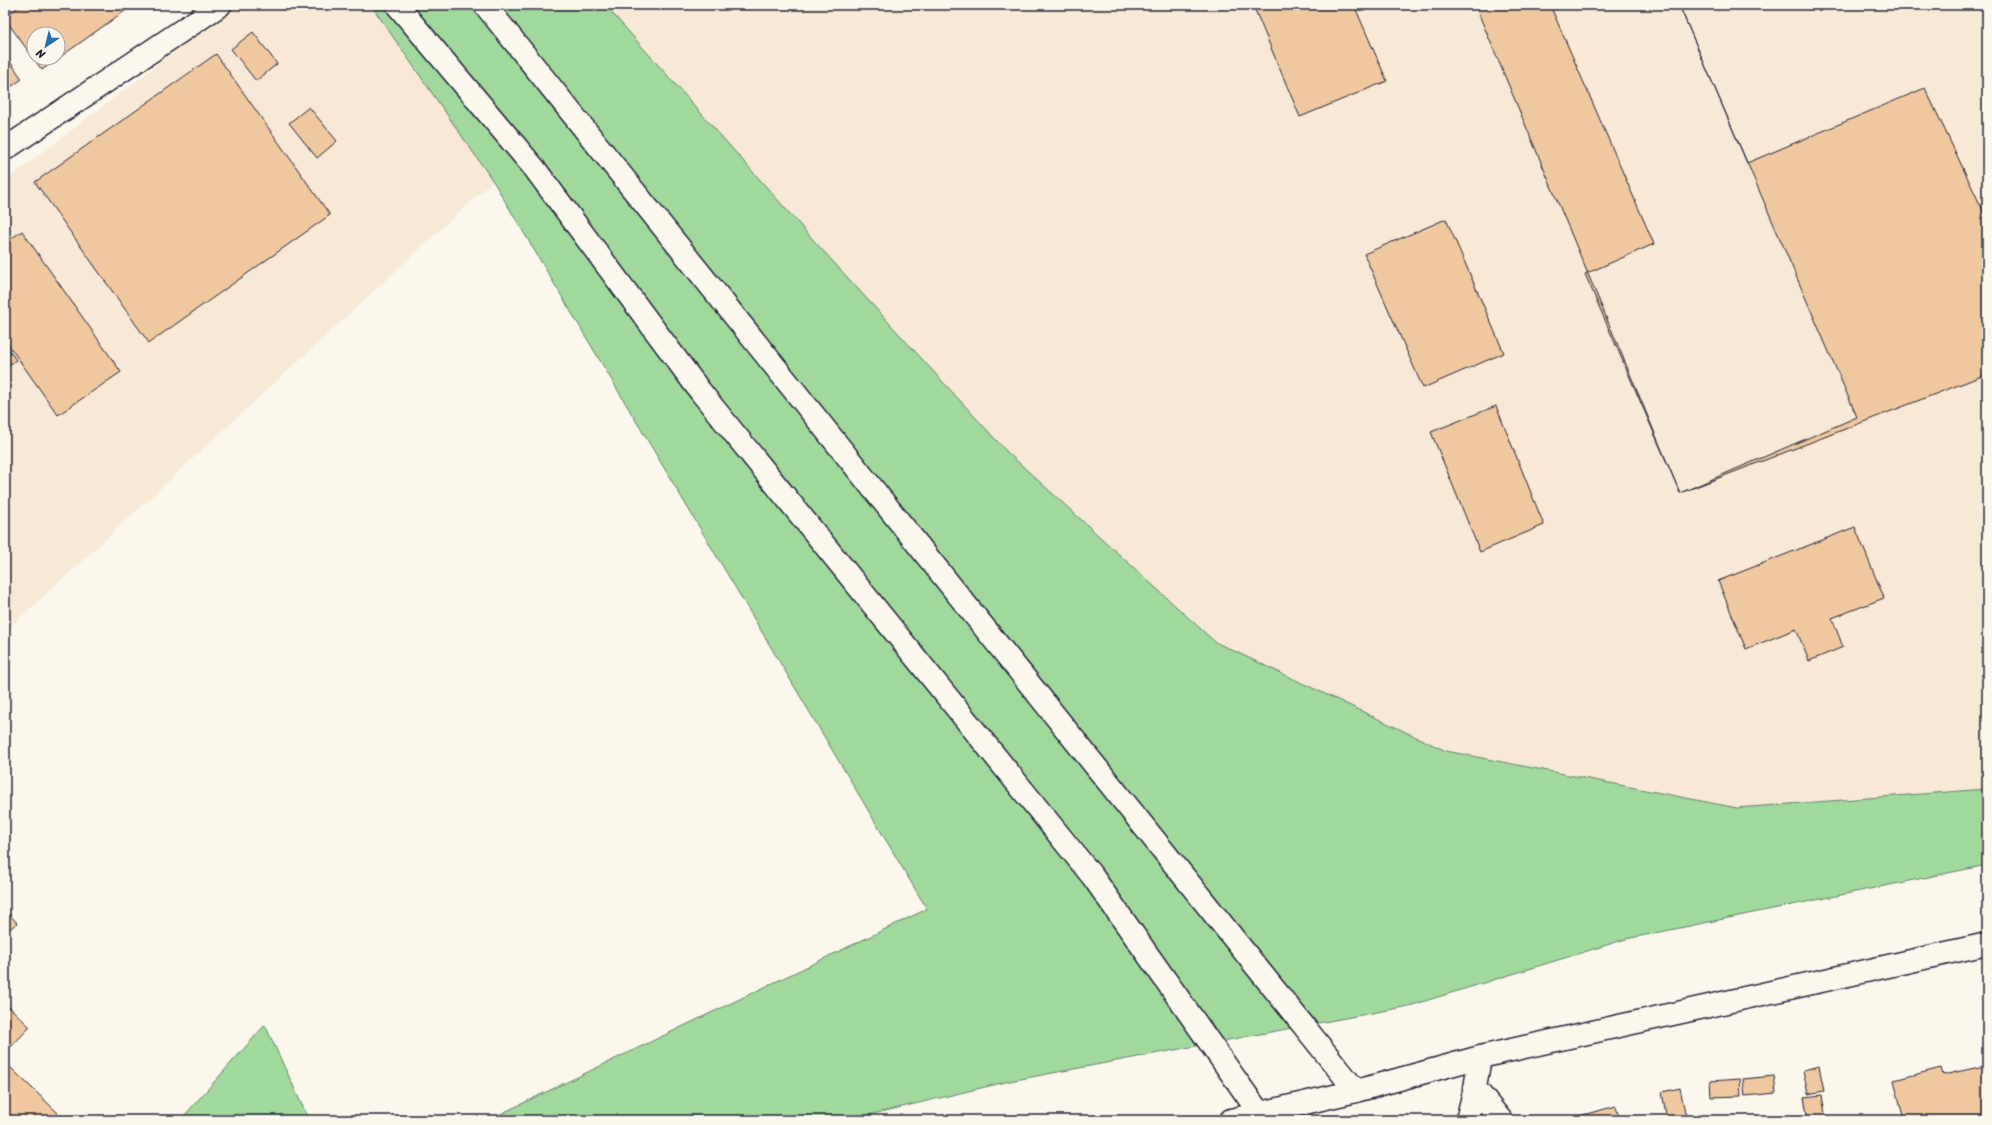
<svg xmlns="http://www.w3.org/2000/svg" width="1992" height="1125" font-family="Sriracha,sans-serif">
  <rect width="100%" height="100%" fill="#fbf7ec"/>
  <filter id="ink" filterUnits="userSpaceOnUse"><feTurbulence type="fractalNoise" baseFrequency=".025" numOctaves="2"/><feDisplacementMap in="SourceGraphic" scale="8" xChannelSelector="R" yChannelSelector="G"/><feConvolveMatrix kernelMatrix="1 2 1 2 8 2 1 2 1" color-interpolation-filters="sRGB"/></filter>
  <g filter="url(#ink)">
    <path fill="#f7e9d5" d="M 236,5 L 371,5 L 493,181 L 5,632 L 5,181 Z
      M 605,5 L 1987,5 L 1987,789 L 1737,808 L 1446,751 L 1215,642 L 1007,452 L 815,242 Z"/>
    <path fill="#a1d99d" stroke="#627e6c" d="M 371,5 L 605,5 L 815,242 L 1007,452 L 1215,642 L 1446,751 L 1737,808 L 1987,789 L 1987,865 L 1626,939 L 1409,1006 L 1010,1081 L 848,1120 L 488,1120 L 927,909 L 493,181 Z
      M 265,1025 L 309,1120 L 186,1120 L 183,1117 Z"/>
    <path fill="#efc89f" stroke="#22223b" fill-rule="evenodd" d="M 21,5 L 133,5 L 42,70 L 5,19 L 5,17 ZM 34,34 L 58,34 L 58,58 L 34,58 Z
      M 1253,5 L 1354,5 L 1387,81 L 1300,117 Z
      M 1475,5 L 1679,5 L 1747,163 L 1925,88 L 1987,219 L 1987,374 L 1680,493 Z
      M 1550,5 L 1679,5 L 1857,417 L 1680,493 L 1585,274 L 1654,244 Z
      M 253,32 L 277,64 L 256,81 L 231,49 Z
      M 5,54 L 22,79 L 5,91 Z
      M 216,54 L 330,215 L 149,343 L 35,182 Z
      M 309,107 L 337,141 L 317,158 L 289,123 Z
      M 1446,219 L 1504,353 L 1423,388 L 1364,254 Z
      M 22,231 L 121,372 L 58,415 L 5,340 L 5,243 Z
      M 5,344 L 16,360 L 5,368 Z
      M 1496,406 L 1544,525 L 1480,552 L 1431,432 Z
      M 1855,527 L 1884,598 L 1832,618 L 1843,647 L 1809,661 L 1796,629 L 1746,649 L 1718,581 Z
      M 5,909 L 17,923 L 5,933 Z
      M 5,1003 L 30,1027 L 5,1053 Z
      M 1819,1066 L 1824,1091 L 1808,1094 L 1803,1070 Z
      M 1984,1066 L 1987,1079 L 1987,1120 L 1904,1120 L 1894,1080 L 1941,1068 L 1943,1075 Z
      M 10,1067 L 58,1113 L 51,1120 L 5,1120 L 5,1073 Z
      M 1774,1076 L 1776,1093 L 1745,1096 L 1743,1079 Z
      M 1740,1079 L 1741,1096 L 1711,1097 L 1710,1081 Z
      M 1680,1088 L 1686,1117 L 1667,1120 L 1662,1092 Z
      M 1822,1095 L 1826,1120 L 1808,1120 L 1804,1097 Z
      M 1616,1106 L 1620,1120 L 1564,1120 Z"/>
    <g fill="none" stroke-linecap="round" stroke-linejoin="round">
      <g stroke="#22223b" stroke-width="25">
        <path id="minor" d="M 397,5 L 535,169 L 700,391 L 1093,877 L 1260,1114
          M 5,149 L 220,5
          M 1475,1088 L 1501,1120
          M 1231,1120 L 1356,1091 L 1480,1057 L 1987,944
          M 1467,1120 L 1475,1088 L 1480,1057"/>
      </g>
      <g stroke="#22223b" stroke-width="25">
        <path id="tertiary" d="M 485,5 L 1356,1091"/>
      </g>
      <use href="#minor" stroke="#fbf7ec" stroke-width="22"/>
      <use href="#tertiary" stroke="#fbf7ec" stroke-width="22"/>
    </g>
  </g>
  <rect width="1992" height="1125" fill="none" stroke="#fbf7ec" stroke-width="20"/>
  <rect x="10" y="10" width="1972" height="1105" fill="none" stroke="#22223b" stroke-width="1.5" filter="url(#ink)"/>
  <g transform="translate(46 46) rotate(215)"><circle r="19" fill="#fbf7ec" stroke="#a4a2a5"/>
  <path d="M0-3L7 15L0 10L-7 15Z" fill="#1f6fb2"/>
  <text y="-6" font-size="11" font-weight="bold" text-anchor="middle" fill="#22223b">N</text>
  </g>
</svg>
